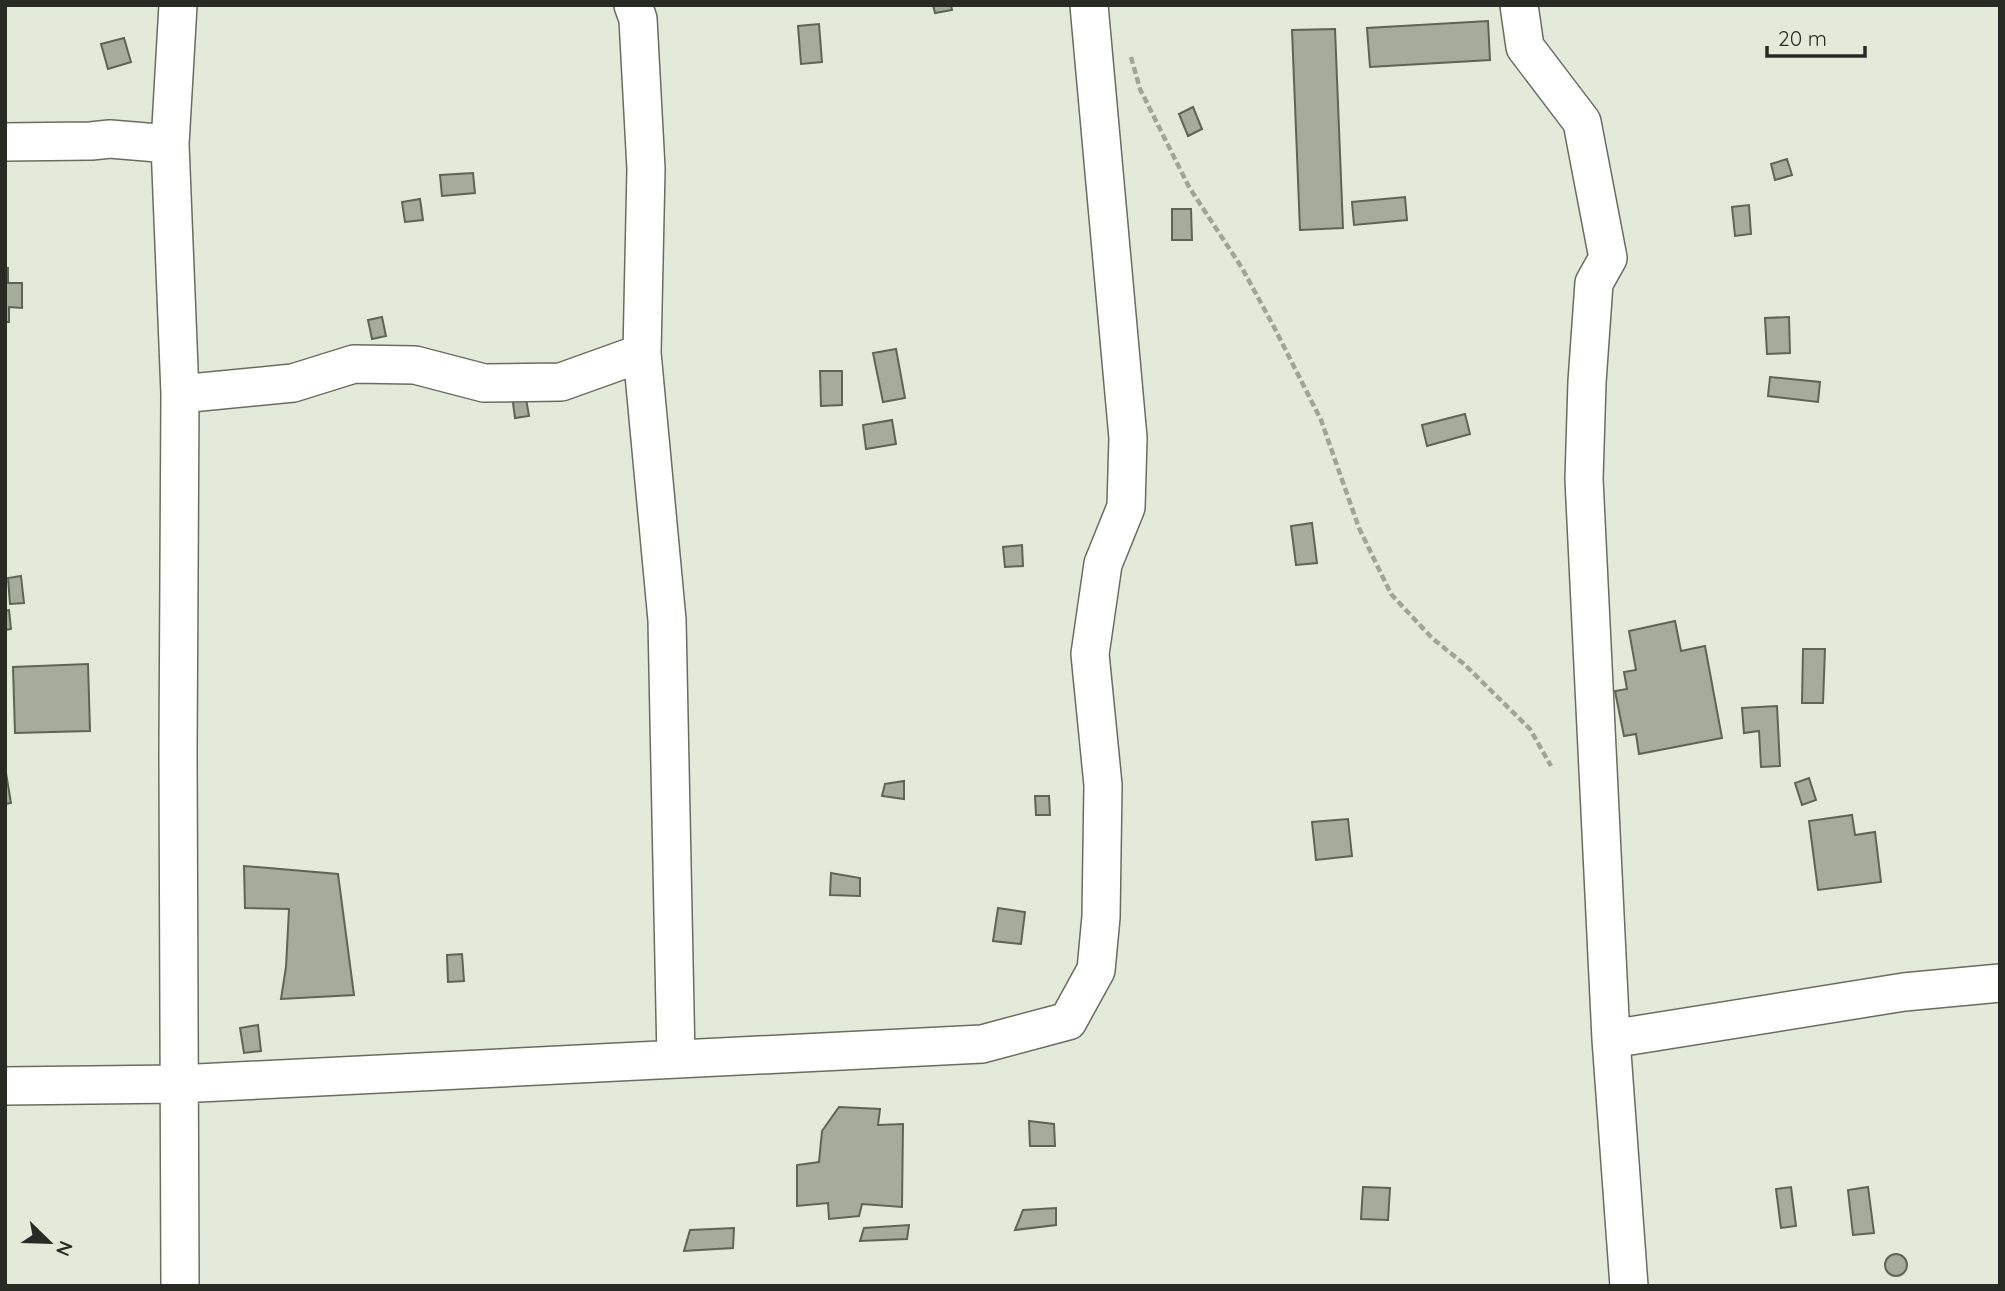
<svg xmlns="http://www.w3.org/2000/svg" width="2005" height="1291" font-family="Quicksand,sans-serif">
  <rect width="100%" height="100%" fill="#e3ead9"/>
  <path fill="#a5ac9c" stroke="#5e6556" stroke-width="2" d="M 933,5 L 951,5 L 952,10 L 935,13 Z
    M 1488,21 L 1490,60 L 1370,67 L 1367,28 Z
    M 819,24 L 822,62 L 801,64 L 798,26 Z
    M 1335,29 L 1343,228 L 1300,230 L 1292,30 Z
    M 124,38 L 131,62 L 108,69 L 101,44 Z
    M 1193,107 L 1202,129 L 1188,136 L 1179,114 Z
    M 1787,159 L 1792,175 L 1775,180 L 1771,164 Z
    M 473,173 L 475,193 L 442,196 L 440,175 Z
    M 1405,197 L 1407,220 L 1354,225 L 1352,202 Z
    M 420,199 L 423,220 L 405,222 L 402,202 Z
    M 1749,205 L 1751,234 L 1735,236 L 1732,207 Z
    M 1172,209 L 1191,209 L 1192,240 L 1172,240 Z
    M 5,268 L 8,268 L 8,283 L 22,283 L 22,308 L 9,307 L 9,322 L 5,322 Z
    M 382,317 L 386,336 L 372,339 L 368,320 Z
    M 1789,317 L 1790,353 L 1767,354 L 1765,318 Z
    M 896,349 L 905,398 L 883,402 L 873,353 Z
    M 820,371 L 842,371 L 842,405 L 821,406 Z
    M 1770,377 L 1820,382 L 1818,402 L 1768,396 Z
    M 525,393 L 529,416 L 515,418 L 512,395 Z
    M 1465,414 L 1470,434 L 1427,446 L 1422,425 Z
    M 892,420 L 896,444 L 866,449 L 863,425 Z
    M 1312,523 L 1317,563 L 1296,565 L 1291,526 Z
    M 1022,545 L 1023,566 L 1005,567 L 1003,547 Z
    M 21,576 L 24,603 L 10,604 L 8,578 Z
    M 9,610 L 11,629 L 5,630 L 5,611 Z
    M 1675,621 L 1681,651 L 1705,646 L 1722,738 L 1639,754 L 1636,734 L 1624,736 L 1615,691 L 1627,689 L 1624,672 L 1636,670 L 1629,631 Z
    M 1803,649 L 1825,649 L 1823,703 L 1802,703 Z
    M 88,664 L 90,731 L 15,733 L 13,667 Z
    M 1777,706 L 1780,766 L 1761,767 L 1759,731 L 1744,733 L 1742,708 Z
    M 5,767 L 11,803 L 5,804 Z
    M 1809,778 L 1816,800 L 1802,805 L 1795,783 Z
    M 904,781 L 904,799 L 882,796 L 885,784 Z
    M 1035,796 L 1049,796 L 1050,815 L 1036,815 Z
    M 1852,815 L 1855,835 L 1875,832 L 1881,882 L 1818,890 L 1809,821 Z
    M 1348,819 L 1352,856 L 1316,860 L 1312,822 Z
    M 244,866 L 338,874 L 354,995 L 281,999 L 286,967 L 289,909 L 245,908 Z
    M 831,873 L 860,878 L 860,896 L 830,895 Z
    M 998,908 L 1025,912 L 1021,944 L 993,941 Z
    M 462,954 L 464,981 L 448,982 L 447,955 Z
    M 258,1025 L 261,1051 L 244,1053 L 240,1028 Z
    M 839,1107 L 880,1109 L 878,1125 L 903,1124 L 902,1207 L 862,1204 L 859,1216 L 829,1219 L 828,1203 L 797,1206 L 797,1165 L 819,1162 L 822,1131 Z
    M 1029,1121 L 1054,1124 L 1055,1146 L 1030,1146 Z
    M 1363,1187 L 1390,1188 L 1388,1220 L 1361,1219 Z
    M 1791,1187 L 1796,1226 L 1781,1228 L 1776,1189 Z
    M 1868,1187 L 1874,1233 L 1853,1235 L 1848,1190 Z
    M 1056,1208 L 1056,1225 L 1015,1230 L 1023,1210 Z
    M 909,1225 L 907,1239 L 860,1241 L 864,1228 Z
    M 734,1228 L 733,1248 L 684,1251 L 690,1230 Z
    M1885 1265a11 11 0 1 1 22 0a11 11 0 1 1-22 0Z"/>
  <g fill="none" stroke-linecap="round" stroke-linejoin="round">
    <g stroke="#676e5f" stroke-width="40">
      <path id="minor" d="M 633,5 L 638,19 L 646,169 L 642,353 L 667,620 L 676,1059
        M 1519,5 L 1525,47 L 1582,122 L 1608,258 L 1594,283 L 1587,382 L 1584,479 L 1611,1039 L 1629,1286
        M 5,142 L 91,141 L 110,139 L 170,144 L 180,394 L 178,752 L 180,1286
        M 170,144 L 178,5
        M 180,394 L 293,383 L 354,364 L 415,365 L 484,383 L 561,382 L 642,353
        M 1611,1039 L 1904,992 L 2000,983
        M 5,1086 L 178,1084 L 982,1044 L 1068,1021 L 1096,970 L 1101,917 L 1103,785 L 1090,654 L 1103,564 L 1126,507 L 1128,438 L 1089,5"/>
    </g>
    <path stroke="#9fa598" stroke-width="4.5" stroke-dasharray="7 3.5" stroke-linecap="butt" d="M 1131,57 L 1140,89 L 1189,187 L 1242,268 L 1274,327 L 1321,420 L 1359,528 L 1391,594 L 1432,638 L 1464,664 L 1530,729 L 1551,766"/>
    <use href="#minor" stroke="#fff" stroke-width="37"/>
  </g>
  <rect width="2005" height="1291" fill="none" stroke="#282a24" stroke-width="14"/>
  <g transform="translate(49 1242) rotate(113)" stroke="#e3ead9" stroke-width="5" paint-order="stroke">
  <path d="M0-5L12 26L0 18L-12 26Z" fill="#282a24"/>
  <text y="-10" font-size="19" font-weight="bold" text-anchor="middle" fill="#282a24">N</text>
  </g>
  <path d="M1767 46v10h98v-10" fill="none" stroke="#282a24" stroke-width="3.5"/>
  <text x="1778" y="46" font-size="21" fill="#282a24" stroke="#e3ead9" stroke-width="5" paint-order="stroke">20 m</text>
</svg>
